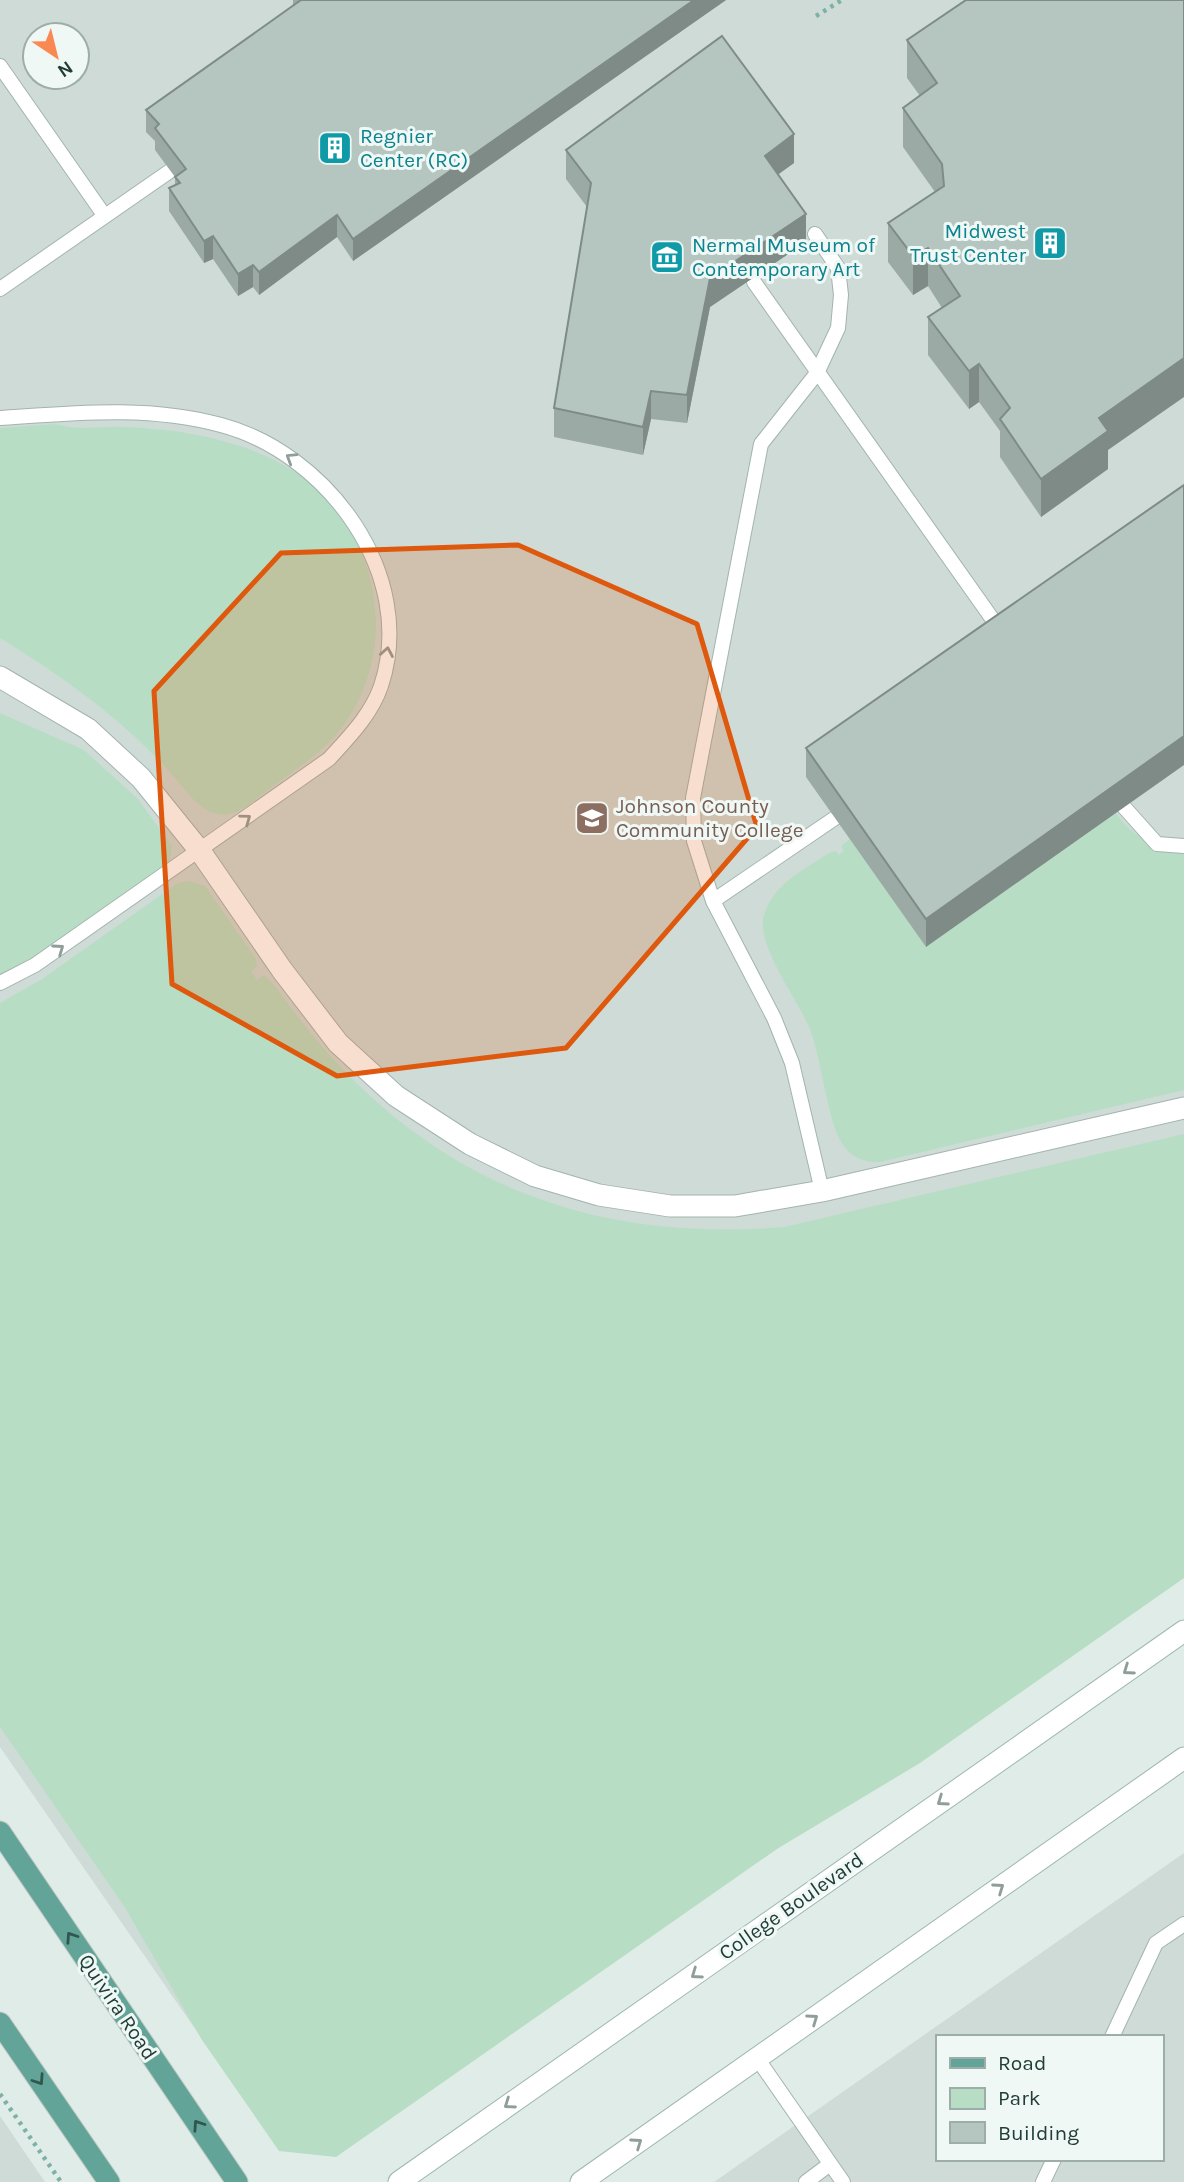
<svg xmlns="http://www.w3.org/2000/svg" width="1184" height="2182" font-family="Karla,sans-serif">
  <rect width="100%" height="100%" fill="#e0ece7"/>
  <path fill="#cedbd6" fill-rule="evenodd" d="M 0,0 L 1184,0 L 1184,1560 L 279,2150 L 0,1747 ZM 35,35 L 77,35 L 77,77 L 35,77 Z
    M 1184,1853 L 1184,2182 L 714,2182 ZM 937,2037 L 1161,2037 L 1161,2159 L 937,2159 Z
    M 0,2116 L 45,2182 L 0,2182 Z"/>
  <path fill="#b7dec5" d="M 55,424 C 78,431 100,426 123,427 C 181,429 246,440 295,472 C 383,529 404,658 334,737 C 316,757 293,771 272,787 C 257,797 237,819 217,814 C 196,809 184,787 170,772 C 121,718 62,676 0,638 L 0,428 Z
    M 0,713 L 84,750 L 138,799 L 172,846 L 170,860 L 165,866 L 37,955 L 0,975 Z
    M 1116,813 C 1135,841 1153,842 1184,847 L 1184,1090 L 880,1162 C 866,1163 852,1158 843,1145 C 827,1122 822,1058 809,1027 C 797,999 755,943 764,915 C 773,884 805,869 829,853 L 836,851 L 839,855 L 844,851 L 841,846 L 850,839 L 926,947 Z
    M 189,881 L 205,886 L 256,959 L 257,967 L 251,971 L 257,980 L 264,975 L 275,986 C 400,1165 566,1245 784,1227 L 1184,1134 L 1184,1578 L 920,1763 L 777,1849 L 336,2157 L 279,2151 L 202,2040 L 124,1906 L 0,1727 L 0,1003 L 42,979 L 178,883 Z"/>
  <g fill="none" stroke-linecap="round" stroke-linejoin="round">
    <g stroke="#a3b4af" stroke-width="16">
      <path id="service" d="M 0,66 L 104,215
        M 815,234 L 838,268 L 841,295 L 838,328 L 817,373 L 761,444 L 693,798 L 694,841 L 713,901 L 774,1018 L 792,1063 L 822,1191
        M 754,282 L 1003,634
        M 0,289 L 170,171
        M 0,418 C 74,413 148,405 221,425 C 327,453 418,575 381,686 C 371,715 349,737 329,759 L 35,965 L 0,983
        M 1124,807 L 1157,844 L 1184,846
        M 713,901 L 835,818
        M 1112,2037 L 1156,1943 L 1184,1924
        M 757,2058 L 843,2182
        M 806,2182 L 830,2164
        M 1043,2182 L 1054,2159"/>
    </g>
    <g stroke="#a3b4af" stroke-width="23">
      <path id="minor" d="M 0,677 L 88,729 L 141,778 L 200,851 L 282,970 L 338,1043 L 396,1096 L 470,1144 L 535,1176 L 599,1195 L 670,1206 L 735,1206 L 822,1191 L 1184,1108"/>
    </g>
    <g stroke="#9eb8b1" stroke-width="23">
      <path id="secondary" d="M 399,2182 L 1184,1631
        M 581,2182 L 1184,1758"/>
    </g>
    <g stroke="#c1c9c7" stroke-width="23">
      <path id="primary" d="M 0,1832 L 237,2182
        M 0,2023 L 109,2182"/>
    </g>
    <path stroke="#7eb1a6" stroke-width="4.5" stroke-dasharray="3.5 5" stroke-linecap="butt" d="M 816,16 L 842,0
      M 0,2094 L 61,2182"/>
    <use href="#service" stroke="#fff" stroke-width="14"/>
    <use href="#minor" stroke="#fff" stroke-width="21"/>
    <use href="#secondary" stroke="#fff" stroke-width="21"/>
    <use href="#primary" stroke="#62a498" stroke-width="21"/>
  </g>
  <path fill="#9caaa5" d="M 293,0 L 726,0 L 353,261 L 337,237 L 259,295 L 253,287 L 238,296 L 213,259 L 204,263 L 169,211 L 169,188 L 175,186 L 175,177 L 155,150 L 155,141 L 146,132 L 146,110 L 293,6 Z
    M 966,0 L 1108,450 L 1108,469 L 1041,517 L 1000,457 L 1000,431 L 979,402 L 969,409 L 928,355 L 928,317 L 942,308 L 928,286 L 913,295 L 888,262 L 888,223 L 935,192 L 903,147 L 903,108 L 920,96 L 907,78 L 907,40 Z
    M 566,150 L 794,163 L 778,174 L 806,242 L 710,307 L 687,423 L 651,419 L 643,455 L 554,437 L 554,408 L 587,207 L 566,179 Z
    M 1184,485 L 926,947 L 806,777 L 806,748 Z"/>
  <path fill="#7f8b86" d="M 694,0 L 726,0 L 353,261 L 353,239 Z
    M 794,134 L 794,163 L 765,184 L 765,156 Z
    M 806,214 L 806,242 L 710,307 L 687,423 L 687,395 L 710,278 Z
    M 337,215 L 337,237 L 259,295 L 259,272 Z
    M 213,236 L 213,259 L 204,263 L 204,241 Z
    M 928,248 L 928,286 L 913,295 L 913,256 Z
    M 253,265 L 253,287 L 238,296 L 238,274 Z
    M 1184,358 L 1184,397 L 1108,450 L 1108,469 L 1041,517 L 1041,479 L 1099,418 Z
    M 979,364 L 979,402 L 969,409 L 969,371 Z
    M 651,391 L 651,419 L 643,455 L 643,427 Z
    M 1184,736 L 1184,765 L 926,947 L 926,919 Z"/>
  <path fill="#b5c6c0" stroke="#7f8b86" stroke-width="2" d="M 301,0 L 694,0 L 353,239 L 337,215 L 259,272 L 253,265 L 238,274 L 213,236 L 204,241 L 169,188 L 180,183 L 175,177 L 186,169 L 155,128 L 159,124 L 146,110 Z
    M 966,0 L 1184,0 L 1184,358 L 1099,418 L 1108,431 L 1041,479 L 1000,419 L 1010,408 L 979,364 L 969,371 L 928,317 L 960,296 L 928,248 L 913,256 L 888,223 L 944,186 L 942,164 L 903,108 L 937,83 L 907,40 Z
    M 722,36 L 794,134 L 765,156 L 806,214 L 710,278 L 687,395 L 651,391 L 643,427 L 554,408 L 591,183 L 566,150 Z
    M 1184,485 L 1184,736 L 926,919 L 806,748 Z"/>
  <defs><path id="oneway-chevron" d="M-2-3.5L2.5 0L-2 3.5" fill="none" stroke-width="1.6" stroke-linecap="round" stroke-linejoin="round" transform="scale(1.75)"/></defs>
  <g stroke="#909e9b">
    <use href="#oneway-chevron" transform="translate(291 458) rotate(-148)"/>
    <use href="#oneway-chevron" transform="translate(387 652) rotate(-80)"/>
    <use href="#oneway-chevron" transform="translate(246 819) rotate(-36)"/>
    <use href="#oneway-chevron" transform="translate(59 949) rotate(-35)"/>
    <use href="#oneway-chevron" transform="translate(1128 1670) rotate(145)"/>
    <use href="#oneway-chevron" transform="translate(942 1801) rotate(145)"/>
    <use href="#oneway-chevron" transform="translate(999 1888) rotate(-35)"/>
    <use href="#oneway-chevron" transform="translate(696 1974) rotate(145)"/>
    <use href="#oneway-chevron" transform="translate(813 2019) rotate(-35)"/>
    <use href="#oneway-chevron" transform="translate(509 2104) rotate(145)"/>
    <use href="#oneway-chevron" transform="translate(637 2143) rotate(-35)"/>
  </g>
  <g stroke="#30574f">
    <use href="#oneway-chevron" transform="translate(71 1937) rotate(-124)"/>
    <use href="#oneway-chevron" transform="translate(39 2080) rotate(56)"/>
    <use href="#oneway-chevron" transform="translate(198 2125) rotate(-124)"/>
  </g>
  <path fill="#de580e" fill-opacity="0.2" stroke="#de580e" stroke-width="5" stroke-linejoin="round" d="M 518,545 L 697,624 L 757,827 L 566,1048 L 337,1076 L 172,984 L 154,691 L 281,553 Z"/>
  <defs>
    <g id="building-square" transform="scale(1.75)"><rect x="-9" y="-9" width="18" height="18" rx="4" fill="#0f9aa8" stroke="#f0f8f5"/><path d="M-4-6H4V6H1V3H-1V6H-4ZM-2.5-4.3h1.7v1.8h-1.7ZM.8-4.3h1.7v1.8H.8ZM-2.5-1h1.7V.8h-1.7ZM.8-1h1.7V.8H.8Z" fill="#fff"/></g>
    <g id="museum-square" transform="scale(1.75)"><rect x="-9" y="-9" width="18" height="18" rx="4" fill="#0f9aa8" stroke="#f0f8f5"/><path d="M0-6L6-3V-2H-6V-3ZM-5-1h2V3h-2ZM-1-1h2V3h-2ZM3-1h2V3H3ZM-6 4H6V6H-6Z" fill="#fff"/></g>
    <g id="university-square" transform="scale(1.75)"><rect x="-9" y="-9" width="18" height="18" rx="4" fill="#8d6e63" stroke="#f0f8f5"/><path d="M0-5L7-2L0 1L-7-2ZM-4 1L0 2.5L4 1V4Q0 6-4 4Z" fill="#fff"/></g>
  </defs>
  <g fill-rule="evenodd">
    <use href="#building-square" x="335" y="148"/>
    <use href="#building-square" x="1050" y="243"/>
    <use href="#museum-square" x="667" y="257"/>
    <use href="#university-square" x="592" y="818"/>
  </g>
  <g text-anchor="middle" stroke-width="6" stroke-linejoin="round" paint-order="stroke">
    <g font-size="21" fill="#0d838f" stroke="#f0f8f5" text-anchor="start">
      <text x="360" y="143">Regnier<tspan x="360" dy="24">Center (RC)</tspan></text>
      <text x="1026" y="238" text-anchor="end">Midwest<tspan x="1026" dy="24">Trust Center</tspan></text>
      <text x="692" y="252">Nermal Museum of<tspan x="692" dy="24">Contemporary Art</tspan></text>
    </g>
    <g font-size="21" fill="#785e54" stroke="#f0f8f5" text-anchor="start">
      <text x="616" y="813">Johnson County<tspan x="616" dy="24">Community College</tspan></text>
    </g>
    <g font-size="21" fill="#203d37" stroke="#f0f8f5">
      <text transform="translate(791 1906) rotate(-35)" y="7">College Boulevard</text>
      <text transform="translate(118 2007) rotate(56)" y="7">Quivira Road</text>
    </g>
  </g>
  <rect x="936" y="2035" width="228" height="126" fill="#f0f8f5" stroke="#9dada9" stroke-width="2"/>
  <rect x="950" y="2058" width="35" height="10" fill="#62a498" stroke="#9dada9" stroke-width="2"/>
  <text x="998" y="2070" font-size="21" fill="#203d37">Road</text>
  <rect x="950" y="2088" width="35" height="21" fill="#b7dec5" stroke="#9dada9" stroke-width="2"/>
  <text x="998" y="2105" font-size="21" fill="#203d37">Park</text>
  <rect x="950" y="2122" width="35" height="21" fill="#b5c6c0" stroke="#9dada9" stroke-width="2"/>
  <text x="998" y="2140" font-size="21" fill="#203d37">Building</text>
  <g transform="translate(56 56) rotate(145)"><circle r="33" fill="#f0f8f5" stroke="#9dada9" stroke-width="2"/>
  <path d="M0-5L12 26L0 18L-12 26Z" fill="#f98950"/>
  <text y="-10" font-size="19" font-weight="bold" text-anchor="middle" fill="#203d37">N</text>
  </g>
</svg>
